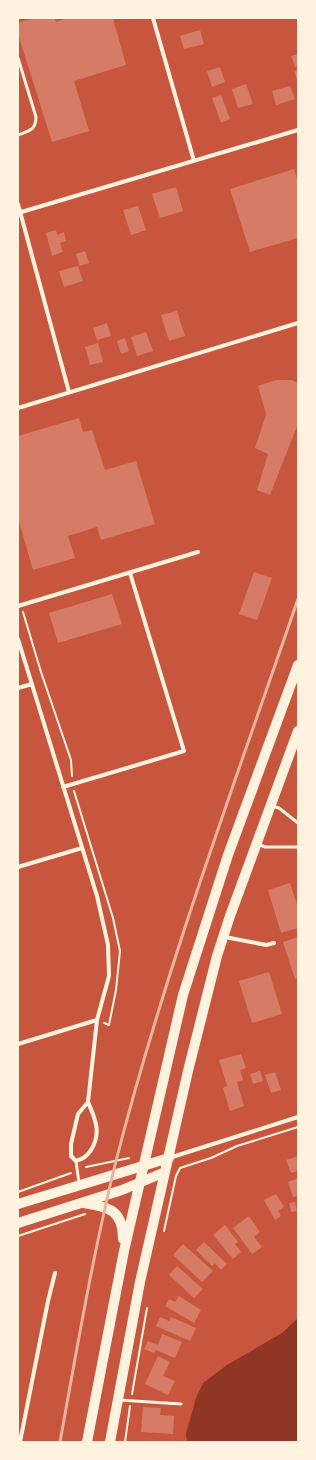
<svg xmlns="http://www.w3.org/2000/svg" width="316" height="1460" font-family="'IBM Plex Sans',sans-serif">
  <rect width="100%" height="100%" fill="#c8553d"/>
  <path fill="#8f3625" d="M 298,1318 L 298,1442 L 187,1442 L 186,1434 L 196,1398 L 203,1383 L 227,1365 L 282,1333 Z"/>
  <path fill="#d67c66" d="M 34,18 L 54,18 L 56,22 L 67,18 L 113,18 L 126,65 L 74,81 L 89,131 L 52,142 L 18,34 L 18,23 Z
    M 200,30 L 204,44 L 184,49 L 180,36 Z
    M 298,54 L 298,66 L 295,67 L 291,56 Z
    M 220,67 L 225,82 L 212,87 L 207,71 Z
    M 298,70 L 298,83 L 294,71 Z
    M 246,84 L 253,104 L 238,108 L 232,89 Z
    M 290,86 L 295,99 L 276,105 L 272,91 Z
    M 221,95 L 230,119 L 221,123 L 212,98 Z
    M 294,169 L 298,182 L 298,238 L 250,252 L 230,189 Z
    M 176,187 L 183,211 L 160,218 L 152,194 Z
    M 138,206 L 146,230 L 131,235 L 123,210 Z
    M 56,230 L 57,235 L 64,232 L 66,241 L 60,243 L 63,252 L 52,256 L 46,233 Z
    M 85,251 L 89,263 L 80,266 L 76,254 Z
    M 78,266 L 83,281 L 64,287 L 59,271 Z
    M 177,311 L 185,336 L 169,341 L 161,315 Z
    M 107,323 L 111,336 L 97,340 L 93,328 Z
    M 146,332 L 153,351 L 137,356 L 131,337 Z
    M 125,338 L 129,351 L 121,354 L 117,341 Z
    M 98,343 L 103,362 L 90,365 L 85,347 Z
    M 276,380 L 291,380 L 298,383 L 298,424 L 270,495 L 257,490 L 268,454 L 255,448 L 266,414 L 258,386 Z
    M 79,418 L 83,432 L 92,430 L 105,470 L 136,461 L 155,524 L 101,540 L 97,527 L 68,536 L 75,558 L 33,570 L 18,518 L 18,436 Z
    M 254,572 L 272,578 L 257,620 L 239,614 Z
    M 112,594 L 122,624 L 58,643 L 49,613 Z
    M 290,883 L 298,908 L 298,928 L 281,933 L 268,890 Z
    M 298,937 L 298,978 L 295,979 L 283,942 Z
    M 269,972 L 282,1014 L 252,1023 L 239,981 Z
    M 241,1054 L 246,1068 L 240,1070 L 243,1080 L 237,1082 L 244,1106 L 230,1111 L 223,1088 L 227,1086 L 219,1060 Z
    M 260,1071 L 263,1081 L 253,1084 L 250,1074 Z
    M 275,1072 L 281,1090 L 271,1093 L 265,1075 Z
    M 298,1156 L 298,1171 L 291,1173 L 286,1160 Z
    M 298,1178 L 298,1196 L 293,1197 L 288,1182 Z
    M 276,1194 L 284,1207 L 278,1211 L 281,1216 L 275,1220 L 264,1200 Z
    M 295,1202 L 297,1211 L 291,1212 L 289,1203 Z
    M 249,1216 L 260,1232 L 254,1237 L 262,1247 L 252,1254 L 233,1228 Z
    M 225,1225 L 238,1242 L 235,1244 L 241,1252 L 233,1259 L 213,1235 Z
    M 204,1242 L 227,1264 L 221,1270 L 215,1263 L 212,1266 L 196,1250 Z
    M 183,1244 L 213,1271 L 202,1282 L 173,1255 Z
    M 177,1266 L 203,1289 L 194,1298 L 169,1275 Z
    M 179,1296 L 201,1310 L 194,1323 L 165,1306 L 169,1299 L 175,1302 Z
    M 160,1317 L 169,1321 L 171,1317 L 196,1328 L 190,1341 L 156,1326 Z
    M 162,1334 L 182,1342 L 175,1358 L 156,1350 L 154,1353 L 144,1349 L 148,1341 L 158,1345 Z
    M 158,1356 L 170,1362 L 163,1376 L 175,1381 L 168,1395 L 145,1384 Z
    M 143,1407 L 161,1408 L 160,1415 L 174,1416 L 173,1434 L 141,1432 Z"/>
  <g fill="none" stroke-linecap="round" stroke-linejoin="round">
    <path stroke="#fff3e0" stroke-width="2" d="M 23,612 L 41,672 L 71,760 L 72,776
      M 74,791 L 113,918 L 120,951 L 116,990 L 109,1025 L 104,1023
      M 86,1167 L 129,1158
      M 18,1192 L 71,1173
      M 164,1231 L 176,1176 L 180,1168 L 211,1158 L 237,1146 L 298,1127
      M 18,1236 L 85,1214
      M 132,1394 L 147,1308
      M 125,1442 L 130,1406"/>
    <path stroke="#fff3e0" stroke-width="3" d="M 18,58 L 36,117 C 36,130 29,131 18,135
      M 272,806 L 279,808 L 298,823
      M 258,844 L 265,847 L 298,847
      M 76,1161 L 79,1183
      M 119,1400 L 181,1404"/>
    <path stroke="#fff3e0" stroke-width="4" d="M 153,18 L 194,161
      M 18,204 L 69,392
      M 18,213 L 298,130
      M 18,408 L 298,323
      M 18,606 L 198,552
      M 18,639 L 97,896 L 108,945 L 109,976 L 97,1020 L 88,1102 L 78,1114 L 71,1144 L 71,1156 L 76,1161 C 84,1158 86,1157 91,1150 C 102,1133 95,1118 88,1102
      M 18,688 L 32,684
      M 63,787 L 184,751 L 130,573
      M 18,867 L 82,848
      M 225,937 L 266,945 L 274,943
      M 18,1044 L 97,1020
      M 169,1158 L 298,1117
      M 20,1442 L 48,1301 L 55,1273"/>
    <path stroke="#fff3e0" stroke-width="10" d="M 84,1203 C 109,1207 123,1210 123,1239
      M 18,1204 L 169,1158
      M 18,1223 L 122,1190 L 165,1172
      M 87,1442 L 124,1251 L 183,995 L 228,855 L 298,665
      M 110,1442 L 140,1282 L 188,1071 L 217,956 L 230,916 L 298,731"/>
    <path stroke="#e9b49f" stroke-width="3" d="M 60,1442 C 77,1348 93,1254 116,1161 C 165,970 234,785 298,599"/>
  </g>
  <rect width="316" height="1460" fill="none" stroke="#fff3e0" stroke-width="38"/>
</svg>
